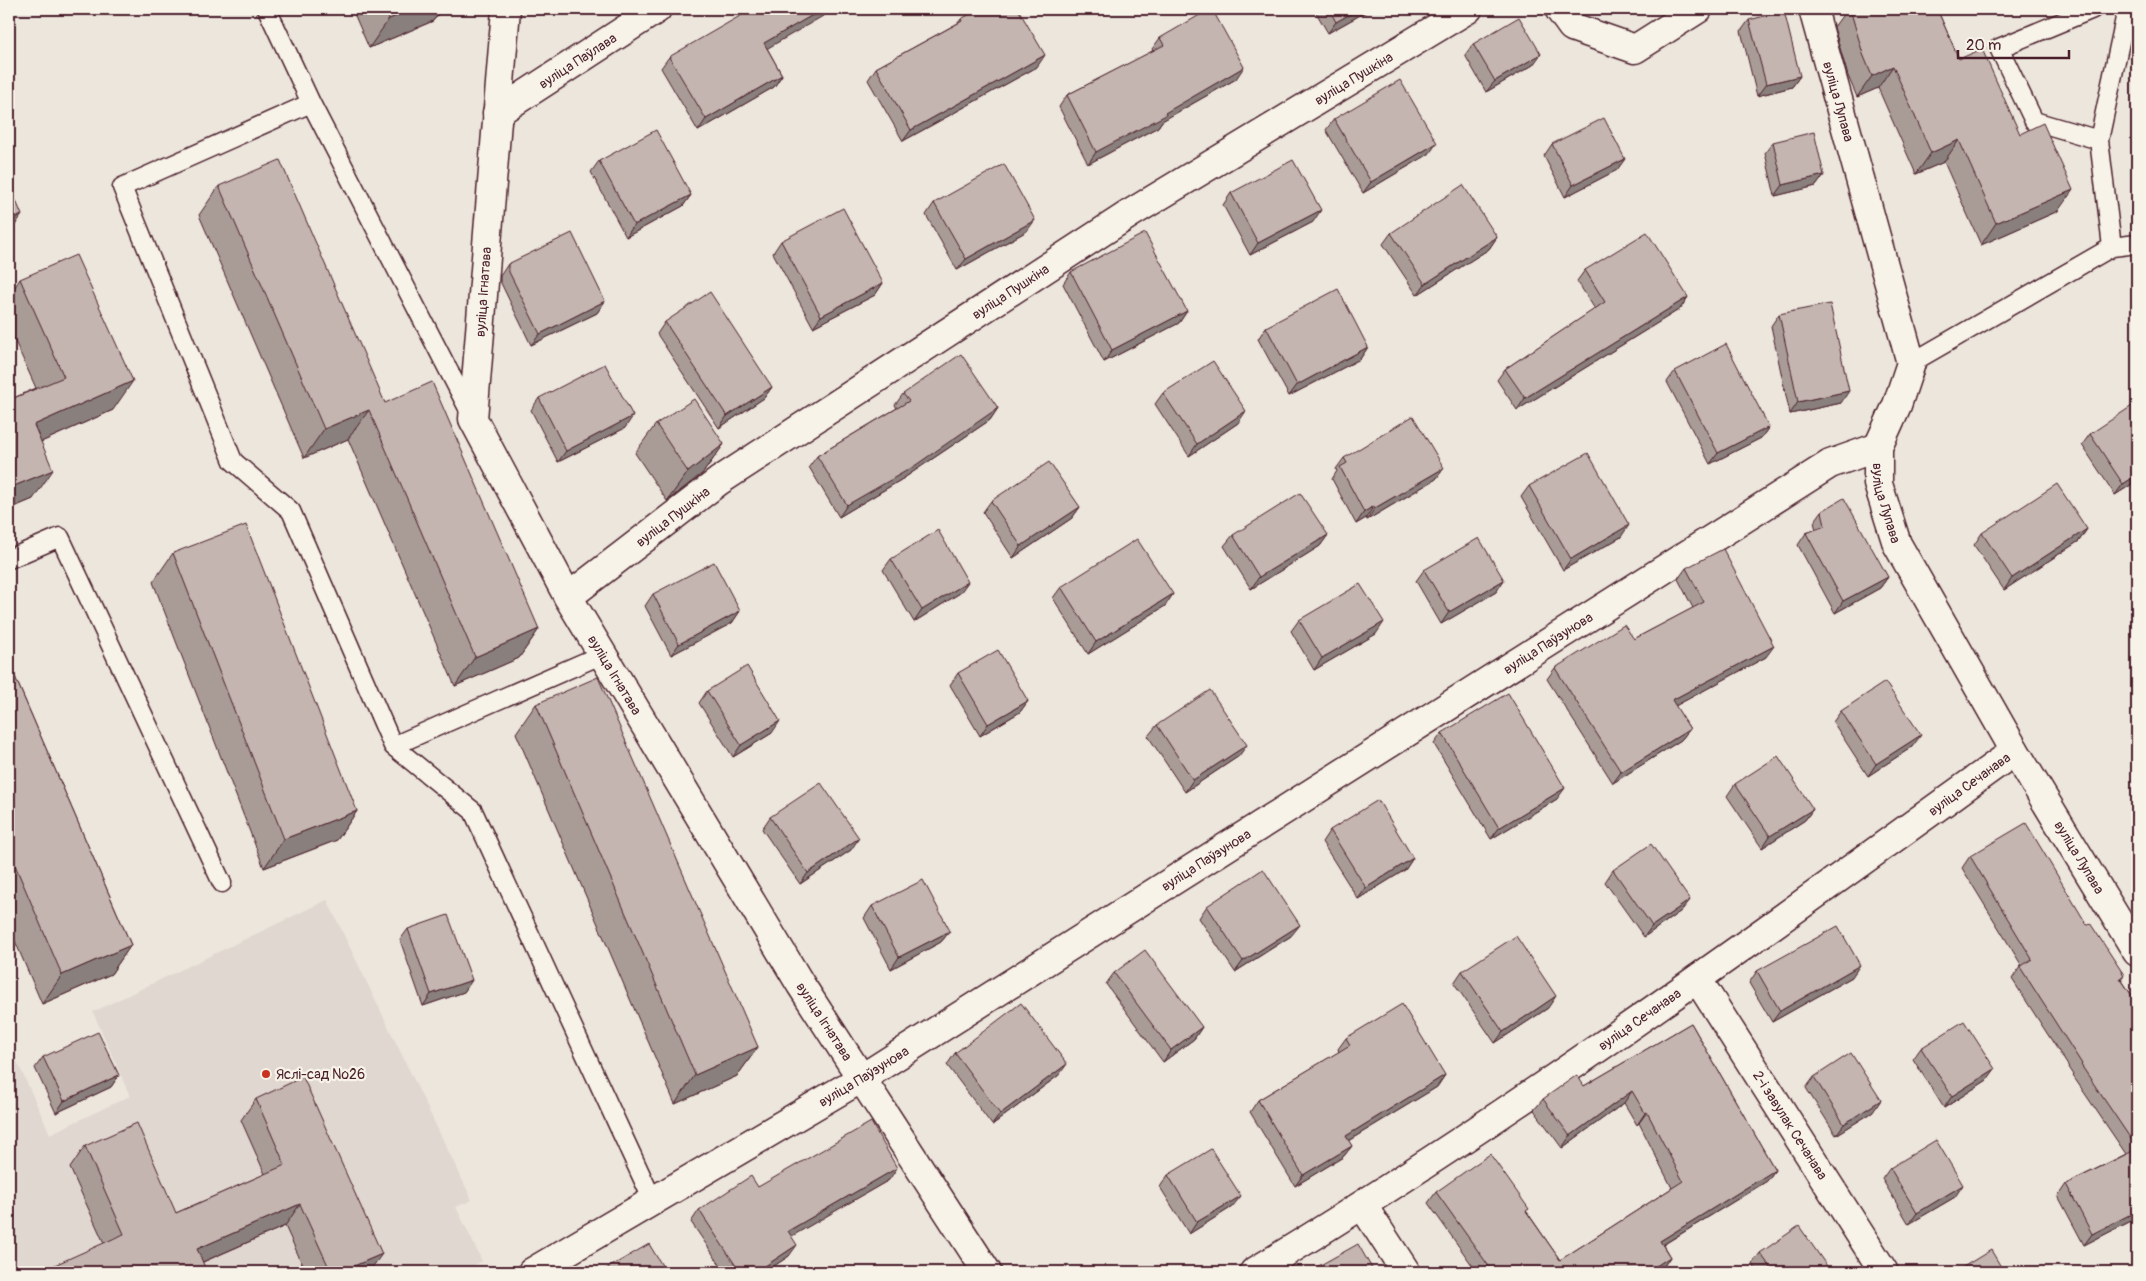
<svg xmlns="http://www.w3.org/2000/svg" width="2146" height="1281" font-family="Pangolin,sans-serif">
  <rect width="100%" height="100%" fill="#ece6dd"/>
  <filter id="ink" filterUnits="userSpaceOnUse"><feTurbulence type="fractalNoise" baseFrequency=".02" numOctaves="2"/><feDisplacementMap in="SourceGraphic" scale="10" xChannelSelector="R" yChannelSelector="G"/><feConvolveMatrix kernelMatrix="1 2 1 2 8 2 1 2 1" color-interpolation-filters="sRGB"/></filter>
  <g filter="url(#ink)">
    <path fill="#e0d7d0" d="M 327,900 L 472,1200 L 456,1207 L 482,1261 L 462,1272 L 9,1272 L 9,1052 L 12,1050 L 50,1134 L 130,1096 L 93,1012 Z"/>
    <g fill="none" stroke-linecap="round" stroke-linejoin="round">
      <g stroke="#4a1f2b" stroke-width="21">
        <path id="lane" d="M 267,9 L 311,103
          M 2093,9 L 1999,48 L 2034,121 L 2099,140
          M 2112,247 L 2137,244
          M 1911,363 L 2112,247 L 2099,140 L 2127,9
          M 472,416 L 311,103 L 122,187 L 233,461 L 291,511 L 393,746 L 473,811 L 653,1201
          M 9,559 L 60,537 L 222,883
          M 393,746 L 603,654"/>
      </g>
      <g stroke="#4a1f2b" stroke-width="31">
        <g id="street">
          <path id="s1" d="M 506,9 L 473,419 L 568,597 L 801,985 L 987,1272"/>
          <path d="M 1559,9 L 1572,27 L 1635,49 L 1698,9"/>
          <path id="s2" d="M 1813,9 L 1911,363 L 1897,405 L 1878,447 L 1878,484 L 1897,544 L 2015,751 L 2137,952"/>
          <path id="s3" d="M 497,113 L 657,9"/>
          <path id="s4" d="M 568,597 L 719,481 L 1131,213 L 1468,9"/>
          <path id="s5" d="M 1698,980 L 1884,1272"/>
          <path d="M 1363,1206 L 1406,1272"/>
          <path id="s6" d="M 532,1272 L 862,1078 L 1830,464 L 1878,447"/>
          <path id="s7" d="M 1254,1272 C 1517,1113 1765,931 2015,751"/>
        </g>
      </g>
      <use href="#lane" stroke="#f7f3e8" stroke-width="18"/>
      <use href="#street" stroke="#f7f3e8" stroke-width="28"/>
    </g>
    <path fill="#a99c97" stroke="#4a1f2b" d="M 352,9 L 442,9 L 433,21 L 369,48 Z
      M 1314,9 L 1371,9 L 1328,33 Z
      M 1847,9 L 1937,9 L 1959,59 L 2020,134 L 2058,211 L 1981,245 L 1944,162 L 1916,174 L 1878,88 L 1857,97 L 1848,76 L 1834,27 Z
      M 961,19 L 1037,67 L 903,141 L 868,80 L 876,68 L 958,23 Z
      M 1749,20 L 1800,76 L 1792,87 L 1757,96 L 1741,31 Z
      M 1160,38 L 1236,79 L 1162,121 L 1158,127 L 1088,164 L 1059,107 L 1067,95 L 1153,51 L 1152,49 Z
      M 1473,44 L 1533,65 L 1486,92 L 1465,55 Z
      M 767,48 L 782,75 L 774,87 L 698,131 L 661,68 L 669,57 Z
      M 1334,119 L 1429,154 L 1363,193 L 1326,130 Z
      M 1773,142 L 1824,175 L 1816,186 L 1775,196 L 1765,153 Z
      M 1552,144 L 1617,170 L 1565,197 L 1544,156 Z
      M 599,161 L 691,195 L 683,206 L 626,237 L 591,172 Z
      M 219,186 L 385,403 L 539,629 L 519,658 L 455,686 L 348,439 L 304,458 L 199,215 Z
      M 1231,193 L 1313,222 L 1250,255 L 1223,205 Z
      M 934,203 L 1027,231 L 957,270 L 926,215 Z
      M 1391,233 L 1497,237 L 1489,249 L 1417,295 L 1383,244 Z
      M 781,241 L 883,283 L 875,295 L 813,327 L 773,253 Z
      M 508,264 L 605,301 L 597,313 L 531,345 L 500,281 L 500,276 Z
      M 1585,270 L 1688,297 L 1680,309 L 1517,410 L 1497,380 L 1505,369 L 1595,309 L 1577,281 Z
      M 1071,272 L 1187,311 L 1179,323 L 1104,362 L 1063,284 Z
      M 20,279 L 113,410 L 41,442 L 33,499 L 9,509 L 9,400 L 36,388 L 9,328 L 9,296 Z
      M 1779,314 L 1841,403 L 1790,414 L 1771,326 Z
      M 665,322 L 772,387 L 764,398 L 719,428 L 657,334 Z
      M 1266,327 L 1368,347 L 1360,359 L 1289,396 L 1258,339 Z
      M 1675,371 L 1769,427 L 1761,438 L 1710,464 L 1667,382 Z
      M 1163,393 L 1238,423 L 1189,456 L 1155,404 Z
      M 903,394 L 998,408 L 990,420 L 904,478 L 839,517 L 809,467 L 817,456 L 897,408 L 895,405 Z
      M 539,398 L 625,428 L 558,462 L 531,410 Z
      M 2137,408 L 2137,481 L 2115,495 L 2082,445 L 2090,434 Z
      M 656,424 L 724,444 L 703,473 L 667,501 L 635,453 Z
      M 1344,458 L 1444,468 L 1436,479 L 1367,520 L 1366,518 L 1356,524 L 1332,479 L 1337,471 L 1336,469 Z
      M 1529,486 L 1621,537 L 1563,570 L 1521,497 Z
      M 991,501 L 1080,507 L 1072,518 L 1013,558 L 983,512 Z
      M 1822,511 L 1888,577 L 1880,588 L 1835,613 L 1798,545 L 1806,533 L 1816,530 L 1814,522 Z
      M 2087,529 L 2079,541 L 2004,590 L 1974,545 L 1982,533 Z
      M 1233,535 L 1328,535 L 1320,546 L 1251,589 L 1224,546 Z
      M 173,553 L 357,811 L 337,840 L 264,868 L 153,582 Z
      M 891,559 L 960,593 L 914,622 L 883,570 Z
      M 1686,568 L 1766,657 L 1675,706 L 1690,729 L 1681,740 L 1613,783 L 1547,679 L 1555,668 L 1634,639 L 1693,608 L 1678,579 Z
      M 1424,570 L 1504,580 L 1496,592 L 1441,624 L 1416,581 Z
      M 1061,587 L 1173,594 L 1165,606 L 1088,654 L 1053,598 Z
      M 653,594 L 740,611 L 732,623 L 671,655 L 645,606 Z
      M 1299,620 L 1376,634 L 1314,670 L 1291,631 Z
      M 9,663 L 131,945 L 111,974 L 42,1004 L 9,927 Z
      M 958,673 L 1028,701 L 1020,712 L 980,736 L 950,685 Z
      M 707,691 L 772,733 L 733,757 L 699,703 Z
      M 536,704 L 758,1047 L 737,1076 L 675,1104 L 516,733 Z
      M 1841,711 L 1912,747 L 1868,776 L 1833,722 Z
      M 1157,725 L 1239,756 L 1185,792 L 1148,736 Z
      M 1442,733 L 1557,799 L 1491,839 L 1434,744 Z
      M 1735,784 L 1813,809 L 1805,820 L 1762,848 L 1727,796 Z
      M 770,817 L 851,850 L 800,884 L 762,829 Z
      M 1330,830 L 1413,858 L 1405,870 L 1358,899 L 1322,842 Z
      M 1970,856 L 2087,925 L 2124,975 L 2121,979 L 2137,1003 L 2137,1218 L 2084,1245 L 2058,1196 L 2066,1184 L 2126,1154 L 2073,1076 L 2074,1075 L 2012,979 L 2020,967 L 2022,966 L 1962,868 Z
      M 1613,870 L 1690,900 L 1681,911 L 1644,937 L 1605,882 Z
      M 872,906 L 950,931 L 941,942 L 891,969 L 864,918 Z
      M 1207,906 L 1291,936 L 1235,972 L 1199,918 Z
      M 408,929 L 472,980 L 464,992 L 423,1006 L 400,940 Z
      M 1462,971 L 1548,1008 L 1495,1043 L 1454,983 Z
      M 1757,971 L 1852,977 L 1772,1022 L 1749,983 Z
      M 1114,973 L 1202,1027 L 1194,1039 L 1163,1062 L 1106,984 Z
      M 1691,1023 L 1775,1170 L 1767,1181 L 1663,1245 L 1670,1257 L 1662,1269 L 1657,1272 L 1477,1272 L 1428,1203 L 1436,1192 L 1527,1212 L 1560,1260 L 1672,1188 L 1639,1123 L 1637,1125 L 1624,1103 L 1562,1148 L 1534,1110 L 1543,1099 L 1584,1086 Z
      M 1346,1038 L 1445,1075 L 1437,1087 L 1348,1141 L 1352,1146 L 1343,1157 L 1295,1186 L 1250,1112 L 1258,1100 L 1339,1052 L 1338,1049 Z
      M 1921,1048 L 1987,1080 L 1944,1108 L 1913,1059 Z
      M 955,1053 L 1059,1075 L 992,1125 L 947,1065 Z
      M 43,1057 L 119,1075 L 111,1087 L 56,1113 L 35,1068 Z
      M 1814,1077 L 1873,1112 L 1836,1135 L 1806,1088 Z
      M 256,1099 L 369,1272 L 306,1272 L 285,1226 L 203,1262 L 104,1243 L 70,1168 L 85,1146 L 176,1213 L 265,1174 L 241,1120 Z
      M 1890,1168 L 1955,1197 L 1909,1224 L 1882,1179 Z
      M 1168,1175 L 1232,1207 L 1189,1234 L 1160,1187 Z
      M 889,1180 L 791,1236 L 789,1256 L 765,1272 L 725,1272 L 691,1222 L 699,1210 L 758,1187 Z
      M 1760,1253 L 1831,1272 L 1758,1272 L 1752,1264 Z"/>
    <path fill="#897f7b" stroke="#4a1f2b" d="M 413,9 L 442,9 L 433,21 L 369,48 L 389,19 Z
      M 823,9 L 835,9 L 756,55 L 764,43 Z
      M 1359,9 L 1371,9 L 1328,33 L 1336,22 Z
      M 1541,54 L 1533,65 L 1486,92 L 1495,81 Z
      M 1045,55 L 1037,67 L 903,141 L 911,130 Z
      M 1893,66 L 1878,88 L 1857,97 L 1872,76 Z
      M 1244,67 L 1236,79 L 1162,121 L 1158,127 L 1088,164 L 1096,152 Z
      M 782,75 L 774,87 L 698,131 L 706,119 Z
      M 1800,76 L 1792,87 L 1757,96 L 1766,84 Z
      M 1959,140 L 1944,162 L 1916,174 L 1931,153 Z
      M 1437,143 L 1429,154 L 1363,193 L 1371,182 Z
      M 1625,159 L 1617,170 L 1565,197 L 1573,185 Z
      M 1824,175 L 1816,186 L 1775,196 L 1783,185 Z
      M 2073,190 L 2058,211 L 1981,245 L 1996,223 Z
      M 691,195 L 683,206 L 626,237 L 634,225 Z
      M 1321,210 L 1313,222 L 1250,255 L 1258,243 Z
      M 22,215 L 9,234 L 9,220 Z
      M 1035,220 L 1027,231 L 957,270 L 966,259 Z
      M 1497,237 L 1489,249 L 1417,295 L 1425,284 Z
      M 883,283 L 875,295 L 813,327 L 821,316 Z
      M 1688,297 L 1680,309 L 1517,410 L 1525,398 Z
      M 605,301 L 597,313 L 531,345 L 540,334 Z
      M 1187,311 L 1179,323 L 1104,362 L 1112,350 Z
      M 1368,347 L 1360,359 L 1289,396 L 1297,385 Z
      M 133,381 L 113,410 L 14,454 L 34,425 Z
      M 772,387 L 764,398 L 719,428 L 727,416 Z
      M 1849,391 L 1841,403 L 1790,414 L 1798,402 Z
      M 998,408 L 990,420 L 904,478 L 839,517 L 847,505 Z
      M 369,410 L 348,439 L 304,458 L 324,429 Z
      M 1246,411 L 1238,423 L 1189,456 L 1197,444 Z
      M 633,416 L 625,428 L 558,462 L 566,451 Z
      M 1769,427 L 1761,438 L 1710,464 L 1718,453 Z
      M 724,444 L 703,473 L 667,501 L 688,472 Z
      M 1444,468 L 1436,479 L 1367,520 L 1375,508 Z
      M 53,470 L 33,499 L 9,509 L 9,488 Z
      M 2137,475 L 2137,481 L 2115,495 L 2123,484 Z
      M 1374,506 L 1366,518 L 1356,524 L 1364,512 Z
      M 1080,507 L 1072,518 L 1013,558 L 1021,546 Z
      M 1629,525 L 1621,537 L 1563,570 L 1571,559 Z
      M 2087,529 L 2079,541 L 2004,590 L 2012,578 Z
      M 1328,535 L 1320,546 L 1251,589 L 1259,577 Z
      M 1888,577 L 1880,588 L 1835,613 L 1843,601 Z
      M 1504,580 L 1496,592 L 1441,624 L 1449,612 Z
      M 968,582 L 960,593 L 914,622 L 922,610 Z
      M 1173,594 L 1165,606 L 1088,654 L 1096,642 Z
      M 740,611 L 732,623 L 671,655 L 679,644 Z
      M 1384,622 L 1376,634 L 1314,670 L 1322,658 Z
      M 539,629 L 519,658 L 455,686 L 475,657 Z
      M 1774,646 L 1766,657 L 1664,712 L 1672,700 Z
      M 1028,701 L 1020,712 L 980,736 L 988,724 Z
      M 780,721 L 772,733 L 733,757 L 741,745 Z
      M 1690,729 L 1681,740 L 1613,783 L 1621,772 Z
      M 1921,735 L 1912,747 L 1868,776 L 1876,764 Z
      M 1247,745 L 1239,756 L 1185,792 L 1193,780 Z
      M 1565,788 L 1557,799 L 1491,839 L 1499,828 Z
      M 1813,809 L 1805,820 L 1762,848 L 1770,836 Z
      M 357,811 L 337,840 L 264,868 L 284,839 Z
      M 859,838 L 851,850 L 800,884 L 808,873 Z
      M 1413,858 L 1405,870 L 1358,899 L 1366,888 Z
      M 1690,900 L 1681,911 L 1644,937 L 1652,926 Z
      M 1300,925 L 1291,936 L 1235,972 L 1243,961 Z
      M 950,931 L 941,942 L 891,969 L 899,957 Z
      M 131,945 L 111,974 L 42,1004 L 62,975 Z
      M 1860,965 L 1852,977 L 1772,1022 L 1780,1011 Z
      M 472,980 L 464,992 L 423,1006 L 431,994 Z
      M 1556,996 L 1548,1008 L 1495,1043 L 1503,1032 Z
      M 1202,1027 L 1194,1039 L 1163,1062 L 1171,1050 Z
      M 758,1047 L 737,1076 L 675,1104 L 695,1075 Z
      M 1067,1064 L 1059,1075 L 992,1125 L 1000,1114 Z
      M 1995,1069 L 1987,1080 L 1944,1108 L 1952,1096 Z
      M 119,1075 L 111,1087 L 56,1113 L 64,1101 Z
      M 1445,1075 L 1437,1087 L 1338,1147 L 1346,1136 Z
      M 1632,1091 L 1624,1103 L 1562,1148 L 1570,1136 Z
      M 1881,1100 L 1873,1112 L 1836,1135 L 1844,1124 Z
      M 1647,1112 L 1639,1123 L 1637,1125 L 1645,1113 Z
      M 1352,1146 L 1343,1157 L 1295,1186 L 1303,1175 Z
      M 897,1168 L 889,1180 L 780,1243 L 788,1231 Z
      M 1775,1170 L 1767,1181 L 1651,1252 L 1660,1241 Z
      M 1963,1185 L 1955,1197 L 1909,1224 L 1917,1213 Z
      M 1241,1196 L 1232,1207 L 1189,1234 L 1197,1222 Z
      M 300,1204 L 285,1226 L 182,1271 L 197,1249 Z
      M 2137,1211 L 2137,1218 L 2084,1245 L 2092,1234 Z
      M 797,1245 L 789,1256 L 765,1272 L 756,1272 Z
      M 382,1254 L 369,1272 L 340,1272 Z
      M 1670,1257 L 1662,1269 L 1657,1272 L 1647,1272 Z"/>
    <path fill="#c4b5b0" stroke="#4a1f2b" d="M 385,9 L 413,9 L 389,19 Z
      M 752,9 L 823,9 L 764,43 L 782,75 L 706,119 L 669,57 Z
      M 979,9 L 1018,9 L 1045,55 L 911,130 L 876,68 L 962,21 L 961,19 Z
      M 1210,9 L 1212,9 L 1244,67 L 1165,113 L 1166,115 L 1096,152 L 1067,95 L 1164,45 L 1160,38 Z
      M 1329,9 L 1359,9 L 1336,22 Z
      M 1850,9 L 1937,9 L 1959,59 L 1982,49 L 2020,134 L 2043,123 L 2073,190 L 1996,223 L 1959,140 L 1931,153 L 1893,66 L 1872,76 L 1863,54 Z
      M 1784,11 L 1800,76 L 1766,84 L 1749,20 Z
      M 1519,17 L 1541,54 L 1495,81 L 1473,44 Z
      M 1400,80 L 1437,143 L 1371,182 L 1334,119 Z
      M 1604,118 L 1625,159 L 1573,185 L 1552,144 Z
      M 656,130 L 691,195 L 634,225 L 599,161 Z
      M 1814,132 L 1824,175 L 1783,185 L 1773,142 Z
      M 280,160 L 385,403 L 432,382 L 539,629 L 475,657 L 369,410 L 324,429 L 219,186 Z
      M 1293,160 L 1321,210 L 1258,243 L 1231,193 Z
      M 1004,164 L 1035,220 L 966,259 L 934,203 Z
      M 9,184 L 22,215 L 9,220 Z
      M 1463,185 L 1497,237 L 1425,284 L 1391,233 Z
      M 843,208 L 883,283 L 821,316 L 781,241 Z
      M 1647,232 L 1688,297 L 1525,398 L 1505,369 L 1605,302 L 1585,270 Z
      M 572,233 L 605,301 L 540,334 L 508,270 L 508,264 Z
      M 1145,233 L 1187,311 L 1112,350 L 1071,272 Z
      M 76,255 L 133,381 L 34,425 L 53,470 L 9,488 L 9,400 L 64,377 L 20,279 Z
      M 1338,289 L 1368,347 L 1297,385 L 1266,327 Z
      M 710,292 L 772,387 L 727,416 L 665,322 Z
      M 1830,304 L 1849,391 L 1798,402 L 1779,314 Z
      M 1726,344 L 1769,427 L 1718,453 L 1675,371 Z
      M 961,354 L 998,408 L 913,467 L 847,505 L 817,456 L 909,401 L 903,394 Z
      M 1213,361 L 1246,411 L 1197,444 L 1163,393 Z
      M 605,364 L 633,416 L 566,451 L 539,398 Z
      M 694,399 L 724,444 L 688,472 L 656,424 Z
      M 2135,404 L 2137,408 L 2137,475 L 2123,484 L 2090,434 Z
      M 1413,416 L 1444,468 L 1375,508 L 1374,506 L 1364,512 L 1340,467 L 1347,463 L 1344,458 Z
      M 1588,453 L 1629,525 L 1571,559 L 1529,486 Z
      M 1049,462 L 1080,507 L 1021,546 L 991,501 Z
      M 2057,484 L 2087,529 L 2012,578 L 1982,533 Z
      M 1300,493 L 1328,535 L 1259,577 L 1233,535 Z
      M 1844,498 L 1888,577 L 1843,601 L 1806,533 L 1825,526 L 1822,511 Z
      M 246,525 L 357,811 L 284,839 L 173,553 Z
      M 938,530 L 968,582 L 922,610 L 891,559 Z
      M 1479,538 L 1504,580 L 1449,612 L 1424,570 Z
      M 1137,539 L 1173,594 L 1096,642 L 1061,587 Z
      M 1723,549 L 1774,646 L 1672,700 L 1690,729 L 1621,772 L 1555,668 L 1624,625 L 1634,639 L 1704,602 L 1686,568 Z
      M 714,562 L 740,611 L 679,644 L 653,594 Z
      M 1360,584 L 1384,622 L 1322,658 L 1299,620 Z
      M 998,650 L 1028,701 L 988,724 L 958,673 Z
      M 9,663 L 131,945 L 62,975 L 9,851 Z
      M 747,666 L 780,721 L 741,745 L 707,691 Z
      M 598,677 L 758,1047 L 695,1075 L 536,704 Z
      M 1885,682 L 1921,735 L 1876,764 L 1841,711 Z
      M 1210,690 L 1247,745 L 1193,780 L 1157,725 Z
      M 1508,693 L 1565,788 L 1499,828 L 1442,733 Z
      M 1778,756 L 1813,809 L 1770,836 L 1735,784 Z
      M 821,783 L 859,838 L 808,873 L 770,817 Z
      M 1378,800 L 1413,858 L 1366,888 L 1330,830 Z
      M 2026,823 L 2087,925 L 2090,923 L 2124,975 L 2120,978 L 2137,1003 L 2137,1148 L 2081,1065 L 2082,1064 L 2020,967 L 2032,959 L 1970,856 Z
      M 1651,844 L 1690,900 L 1652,926 L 1613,870 Z
      M 1263,869 L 1300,925 L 1243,961 L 1207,906 Z
      M 923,880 L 950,931 L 899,957 L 872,906 Z
      M 448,915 L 472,980 L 431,994 L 408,929 Z
      M 1838,926 L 1860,965 L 1780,1011 L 1757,971 Z
      M 1516,936 L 1556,996 L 1503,1032 L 1462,971 Z
      M 1145,950 L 1202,1027 L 1171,1050 L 1114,973 Z
      M 1021,1003 L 1067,1064 L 1000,1114 L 955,1053 Z
      M 1402,1004 L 1445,1075 L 1346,1136 L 1352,1146 L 1303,1175 L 1258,1100 L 1350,1045 L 1346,1038 Z
      M 1964,1021 L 1995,1069 L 1952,1096 L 1921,1048 Z
      M 1691,1023 L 1775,1170 L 1660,1241 L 1670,1257 L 1647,1272 L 1493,1272 L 1436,1192 L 1490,1154 L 1529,1209 L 1526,1211 L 1560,1260 L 1683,1181 L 1647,1112 L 1645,1113 L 1632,1091 L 1570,1136 L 1543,1099 L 1577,1075 L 1584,1086 Z
      M 98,1032 L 119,1075 L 64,1101 L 43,1057 Z
      M 1851,1053 L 1881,1100 L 1844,1124 L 1814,1077 Z
      M 303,1077 L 382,1254 L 340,1272 L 331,1272 L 300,1204 L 197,1249 L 207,1272 L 39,1272 L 124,1234 L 85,1146 L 137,1123 L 176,1213 L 285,1165 L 256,1099 Z
      M 871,1122 L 897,1168 L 788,1231 L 797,1245 L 756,1272 L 740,1272 L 699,1210 L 751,1176 L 758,1187 Z
      M 1936,1140 L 1963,1185 L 1917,1213 L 1890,1168 Z
      M 1211,1149 L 1241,1196 L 1197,1222 L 1168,1175 Z
      M 2137,1149 L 2137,1211 L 2092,1234 L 2066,1184 Z
      M 1799,1226 L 1831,1272 L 1774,1272 L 1760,1253 Z
      M 649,1244 L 666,1272 L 601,1272 Z
      M 1358,1244 L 1374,1272 L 1308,1272 Z
      M 1991,1250 L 2004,1272 L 1955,1272 Z"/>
  </g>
  <circle fill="#c8321e" stroke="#f7f3e8" stroke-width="2" cx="266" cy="1074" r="5"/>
  <g text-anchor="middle" stroke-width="4.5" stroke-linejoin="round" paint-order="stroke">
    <g font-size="14" fill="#4a1f2b" stroke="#f7f3e8">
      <text dy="5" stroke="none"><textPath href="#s3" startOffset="96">вуліца Паўлава</textPath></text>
      <text dy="5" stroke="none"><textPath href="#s4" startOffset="942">вуліца Пушкіна</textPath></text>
      <text dy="5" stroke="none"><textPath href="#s2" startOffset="96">вуліца Лупава</textPath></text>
      <text dy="5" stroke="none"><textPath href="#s4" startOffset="538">вуліца Пушкіна</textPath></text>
      <text transform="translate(483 292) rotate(-86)" y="5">вуліца Ігнатава</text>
      <text dy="5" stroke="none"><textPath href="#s2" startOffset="515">вуліца Лупава</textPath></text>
      <text dy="5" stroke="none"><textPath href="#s4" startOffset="132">вуліца Пушкіна</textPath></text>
      <text dy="5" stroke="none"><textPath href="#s6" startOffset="1195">вуліца Паўзунова</textPath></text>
      <text dy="5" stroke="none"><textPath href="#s1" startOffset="704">вуліца Ігнатава</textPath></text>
      <text dy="5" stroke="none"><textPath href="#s7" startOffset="866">вуліца Сечанава</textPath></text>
      <text dy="5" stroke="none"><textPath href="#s2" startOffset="920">вуліца Лупава</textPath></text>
      <text dy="5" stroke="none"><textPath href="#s6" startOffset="790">вуліца Паўзунова</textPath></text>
      <text dy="5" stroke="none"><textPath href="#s7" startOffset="461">вуліца Сечанава</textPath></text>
      <text dy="5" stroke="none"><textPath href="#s1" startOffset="1109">вуліца Ігнатава</textPath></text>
      <text dy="5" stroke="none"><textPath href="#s6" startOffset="385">вуліца Паўзунова</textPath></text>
      <text dy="5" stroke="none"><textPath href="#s5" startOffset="172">2-і завулак Сечанава</textPath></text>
    </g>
    <g font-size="14" fill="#4a1f2b" stroke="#f7f3e8" text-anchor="start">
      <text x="276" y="1079">Яслі-сад №26</text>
    </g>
  </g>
  <rect width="2146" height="1281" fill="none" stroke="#f7f3e8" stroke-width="30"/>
  <rect x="15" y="15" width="2116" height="1251" fill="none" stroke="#4a1f2b" stroke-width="2" filter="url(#ink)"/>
  <path d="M1958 50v8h111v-8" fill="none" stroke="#4a1f2b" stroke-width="2.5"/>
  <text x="1966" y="50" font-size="15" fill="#4a1f2b" stroke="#f7f3e8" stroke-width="4" paint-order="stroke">20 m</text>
</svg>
